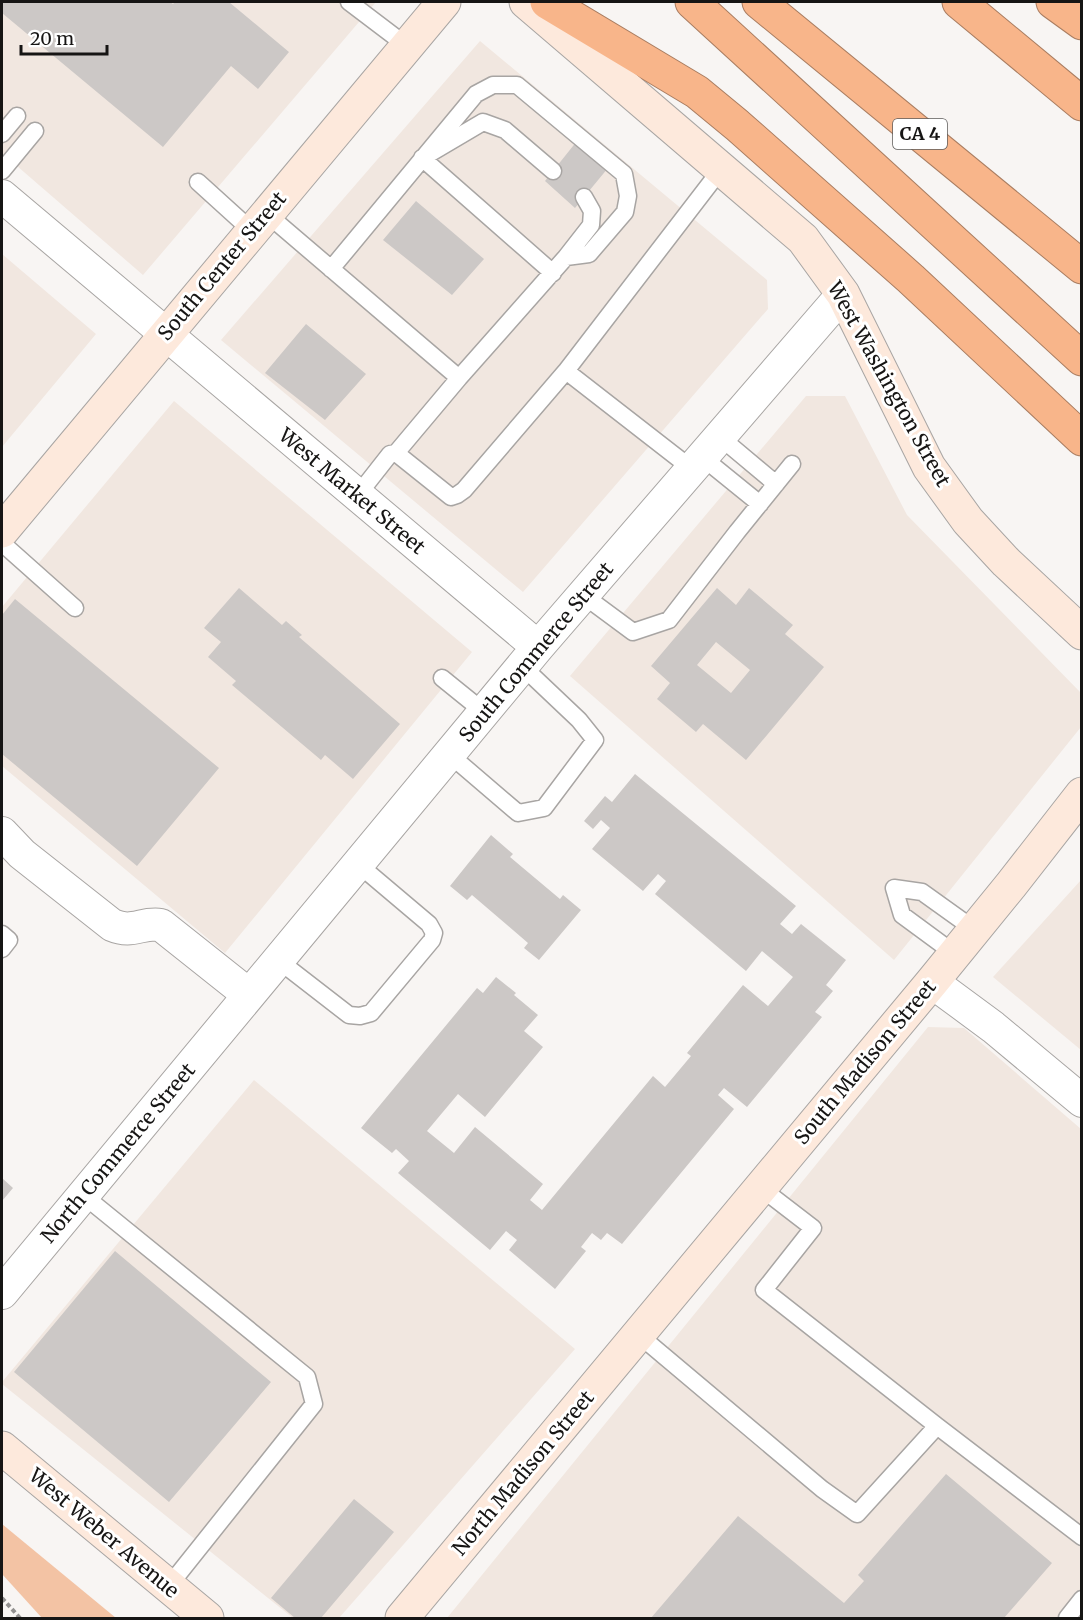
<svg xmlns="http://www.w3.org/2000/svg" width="1083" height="1620" font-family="Merriweather,serif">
  <rect width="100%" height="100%" fill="#f8f5f3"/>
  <path fill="#f1e7e0" d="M 2,2 L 376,2 L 143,275 L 2,153 Z
    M 480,41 L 767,280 L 768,309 L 523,592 L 221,340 Z
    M 2,254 L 96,334 L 2,447 Z
    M 806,396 L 845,396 L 907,515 L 1081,693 L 1081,727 L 894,960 L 570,676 Z
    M 174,401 L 472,652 L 225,953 L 2,766 L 2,607 Z
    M 1081,880 L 1081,1050 L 993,977 Z
    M 928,1027 L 964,1028 L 1081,1129 L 1081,1618 L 447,1618 Z
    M 254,1080 L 575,1349 L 339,1618 L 293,1618 L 2,1384 L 2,1382 Z"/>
  <path fill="#f3c3a4" d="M 2,1524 L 116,1618 L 42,1618 L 2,1574 Z"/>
  <path fill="#ccc8c6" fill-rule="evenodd" d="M 2,2 L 170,2 L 173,4 L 175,2 L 229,2 L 289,52 L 258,89 L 231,66 L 163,147 L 2,13 Z
    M 577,141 L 608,168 L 575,208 L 545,181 Z
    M 416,201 L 484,259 L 452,295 L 383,240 Z
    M 306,324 L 366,374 L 325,420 L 265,373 Z
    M 239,588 L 282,625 L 286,621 L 302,635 L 299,637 L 400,724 L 353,779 L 325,755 L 321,760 L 232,685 L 236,681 L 208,657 L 221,642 L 204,628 Z
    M 717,588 L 736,605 L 749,588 L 793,625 L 785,634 L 824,667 L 746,760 L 703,724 L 696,732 L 657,699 L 670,683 L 651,666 ZM 716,642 L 750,670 L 731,693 L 697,665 Z
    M 15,599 L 219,768 L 137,866 L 2,754 L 2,615 Z
    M 635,774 L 796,906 L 780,924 L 792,934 L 801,924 L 846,960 L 826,985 L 833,991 L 815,1012 L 822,1017 L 747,1107 L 724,1088 L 718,1095 L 734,1109 L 622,1244 L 607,1233 L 601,1240 L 592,1233 L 581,1247 L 586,1251 L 555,1289 L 509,1250 L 517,1240 L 506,1231 L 490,1250 L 398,1173 L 409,1161 L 396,1149 L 392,1153 L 361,1128 L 477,988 L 483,993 L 496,977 L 516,993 L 514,995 L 538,1015 L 524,1031 L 543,1047 L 485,1117 L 458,1094 L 427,1131 L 454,1153 L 475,1127 L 543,1184 L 530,1200 L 542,1210 L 653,1076 L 665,1087 L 691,1056 L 687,1053 L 743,985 L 768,1006 L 793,977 L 762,951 L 746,971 L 655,894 L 666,881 L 658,874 L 643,891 L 592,849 L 610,828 L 601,820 L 593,829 L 584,821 L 605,796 L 612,802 Z
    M 491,835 L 513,854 L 510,857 L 560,899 L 563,895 L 581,910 L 539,960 L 524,948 L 528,943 L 472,895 L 467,900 L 450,886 Z
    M 2,1178 L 13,1188 L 2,1201 Z
    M 115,1251 L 271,1382 L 169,1502 L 14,1372 Z
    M 946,1474 L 1052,1563 L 1004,1618 L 651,1618 L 738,1516 L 844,1603 L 864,1581 L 858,1575 Z
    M 354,1499 L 394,1532 L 321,1618 L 295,1618 L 271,1598 Z"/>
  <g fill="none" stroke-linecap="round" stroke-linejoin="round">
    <g stroke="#a8a5a3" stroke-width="19">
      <path id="lane" d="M 349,2 L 407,46
        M 2,134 L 17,116
        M 2,171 L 35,131
        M 553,171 L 505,130 L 483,122 L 422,158 L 553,273
        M 198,182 L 252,231
        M 267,214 L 459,378 L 396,453
        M 566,257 L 591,225 L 592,211 L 584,197
        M 331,269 L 476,94 L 493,85 L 517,85 L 624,174 L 628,196 L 625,212 L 589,254 L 566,257 L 459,378
        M 566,371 L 722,168
        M 720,437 L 776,484
        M 702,457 L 760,504
        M 357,496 L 390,454 L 396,453 L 451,497 L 457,495 L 464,490 L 566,371 L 692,469
        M 2,543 L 75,608
        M 583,595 L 633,632 L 669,620 L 737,532 L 792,464
        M 442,678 L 484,712
        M 449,754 L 518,813 L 544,808 L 595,740 L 579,720 L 522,666
        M 2,934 L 9,940 L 2,949
        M 955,954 L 902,915 L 894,888 L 922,892 L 975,930
        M 278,960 L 349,1015 L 360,1016 L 371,1013 L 432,940 L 434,933 L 429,924 L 358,864
        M 761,1188 L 813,1228 L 764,1290 L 937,1426 L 1082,1537
        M 83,1195 L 307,1377 L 314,1404 L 168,1587
        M 639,1335 L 822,1489 L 857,1514 L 937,1426
        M 1067,1618 L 1082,1599"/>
    </g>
    <g stroke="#a8a5a3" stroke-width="34">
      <path id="street" d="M 2,196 L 538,647
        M 2,833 L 22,854 L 112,925 C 133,934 141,922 161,925 L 249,995
        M 932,982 L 993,1027 L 1082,1101
        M 2,1293 L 538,647 L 843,294"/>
    </g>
    <g stroke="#a8a5a3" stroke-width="35">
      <path id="secondary" d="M 526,2 L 803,239 L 843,294 L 929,467 L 968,521 L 1006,562 L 1082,633
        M 2,531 L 444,2
        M 2,1448 L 207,1618
        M 402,1618 L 932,982 L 1011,885 L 1082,794"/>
    </g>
    <g stroke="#a97d61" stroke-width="35">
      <path id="highway" d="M 547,2 L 697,92 L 737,125 L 911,279 L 1082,439
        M 692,2 L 1082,359
        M 759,2 L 1082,267
        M 959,2 L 1082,104
        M 1053,2 L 1082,23"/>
    </g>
    <path stroke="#939190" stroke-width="4" stroke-dasharray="4.5 3" stroke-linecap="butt" d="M 2,1598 L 20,1618"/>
    <use href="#lane" stroke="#fff" stroke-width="16"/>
    <use href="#street" stroke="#fff" stroke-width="32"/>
    <use href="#secondary" stroke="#fde9dc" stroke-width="33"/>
    <use href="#highway" stroke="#f8b58a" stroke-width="33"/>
  </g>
  <g text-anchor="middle" stroke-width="6" stroke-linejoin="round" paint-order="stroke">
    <rect fill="#fff" stroke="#5c5b5a" stroke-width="1.5" x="893" y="119" width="54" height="30" rx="4.5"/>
    <g font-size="18" font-weight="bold" fill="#161514">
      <text x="920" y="140">CA 4</text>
    </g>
    <g font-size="20" fill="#161514" stroke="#fff">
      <text transform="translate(222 266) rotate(-50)" y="7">South Center Street</text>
      <text transform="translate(889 384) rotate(61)" y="7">West Washington Street</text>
      <text transform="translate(352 491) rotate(40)" y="7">West Market Street</text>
      <text transform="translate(536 652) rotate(-50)" y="7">South Commerce Street</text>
      <text transform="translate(865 1062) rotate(-50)" y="7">South Madison Street</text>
      <text transform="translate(118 1153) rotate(-50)" y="7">North Commerce Street</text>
      <text transform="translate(523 1473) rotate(-50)" y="7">North Madison Street</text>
      <text transform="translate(104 1533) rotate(40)" y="7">West Weber Avenue</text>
    </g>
  </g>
  <rect width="1083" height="1620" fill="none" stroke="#161514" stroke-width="6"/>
  <path d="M21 45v9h86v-9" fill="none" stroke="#161514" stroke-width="3"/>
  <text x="30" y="45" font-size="18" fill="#161514" stroke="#ffffff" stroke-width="4.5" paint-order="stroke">20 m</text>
</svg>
